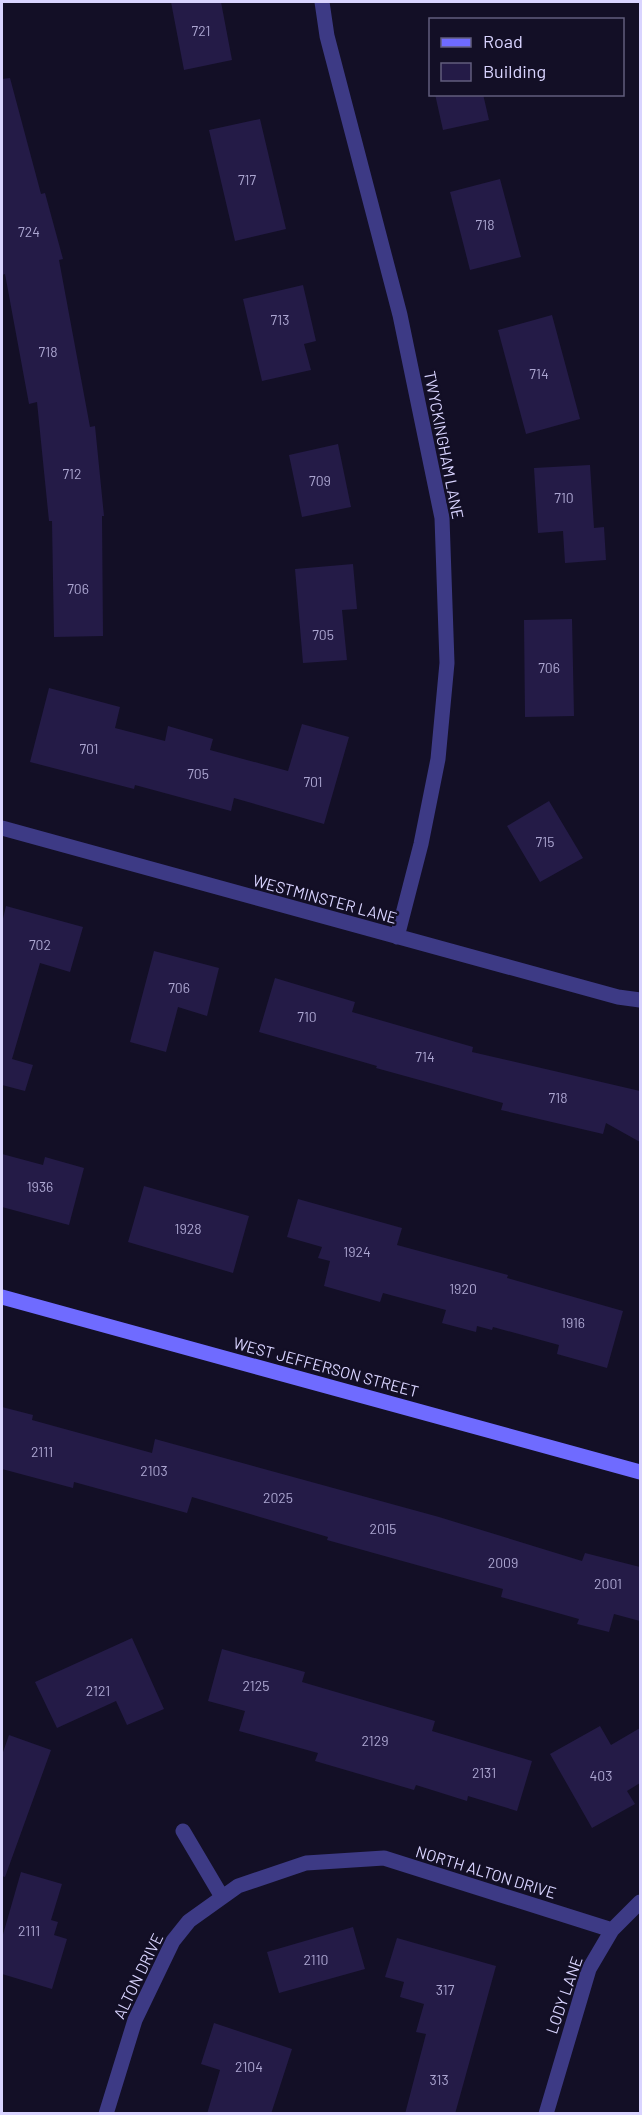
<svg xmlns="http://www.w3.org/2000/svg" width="642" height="2115" font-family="Barlow,sans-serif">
  <rect width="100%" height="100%" fill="#130f26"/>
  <path fill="#241b47" d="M 171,2 L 221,2 L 232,60 L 184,70 Z
    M 10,78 L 41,194 L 45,193 L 63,259 L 59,260 L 90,427 L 95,426 L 104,516 L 102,516 L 103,636 L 54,637 L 52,521 L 49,521 L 37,402 L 29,404 L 5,274 L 2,275 L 2,79 Z
    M 435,94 L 483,94 L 489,120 L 443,130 Z
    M 260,119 L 286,229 L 235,241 L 209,130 Z
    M 500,179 L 521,257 L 470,270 L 450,192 Z
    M 303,285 L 316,341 L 304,344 L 311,370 L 262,381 L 243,299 Z
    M 552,315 L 580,419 L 526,434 L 498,330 Z
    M 338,444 L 351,507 L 302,517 L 289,455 Z
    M 590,465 L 594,528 L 604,527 L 606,560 L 565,563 L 563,531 L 538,533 L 534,468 Z
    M 353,564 L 357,609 L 342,610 L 347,660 L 303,663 L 295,569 Z
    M 572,619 L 574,716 L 525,717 L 524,620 Z
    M 49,688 L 120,707 L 115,728 L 165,741 L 168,726 L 213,739 L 210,750 L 288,771 L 302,724 L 349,737 L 324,824 L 234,798 L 231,811 L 135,785 L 134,789 L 30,762 Z
    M 549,801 L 583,858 L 540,882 L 507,826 Z
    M 6,906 L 83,927 L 70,972 L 40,963 L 12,1059 L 33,1065 L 25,1091 L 2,1085 L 2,923 Z
    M 154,951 L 219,968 L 207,1016 L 178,1007 L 166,1052 L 130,1042 Z
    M 275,978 L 355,1002 L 352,1012 L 473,1047 L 472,1052 L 640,1091 L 640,1142 L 606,1123 L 603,1134 L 501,1110 L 503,1103 L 376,1068 L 377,1066 L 259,1032 Z
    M 2,1154 L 43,1165 L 45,1157 L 84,1168 L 69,1225 L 2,1207 Z
    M 144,1186 L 249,1216 L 233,1273 L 128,1242 Z
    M 298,1199 L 402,1228 L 397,1245 L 508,1275 L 507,1278 L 623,1311 L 607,1368 L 557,1354 L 559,1345 L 493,1327 L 492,1330 L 477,1326 L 476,1332 L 442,1323 L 446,1310 L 383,1293 L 380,1302 L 324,1286 L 330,1261 L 318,1258 L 322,1247 L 287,1237 Z
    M 2,1407 L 33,1415 L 32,1420 L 152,1453 L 155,1439 L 439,1517 L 582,1561 L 585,1553 L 640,1567 L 640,1621 L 614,1614 L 609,1632 L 577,1624 L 579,1619 L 501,1597 L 503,1589 L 327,1540 L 328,1537 L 192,1497 L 187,1513 L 74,1482 L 73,1488 L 2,1469 Z
    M 132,1638 L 164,1709 L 127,1725 L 116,1701 L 57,1728 L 35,1682 Z
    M 222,1649 L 305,1672 L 302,1682 L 435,1721 L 432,1731 L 532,1761 L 517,1811 L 468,1796 L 467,1801 L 416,1785 L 414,1790 L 315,1761 L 318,1753 L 239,1731 L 245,1711 L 208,1701 Z
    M 600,1726 L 611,1745 L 640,1728 L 640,1783 L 627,1791 L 635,1804 L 592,1828 L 550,1754 Z
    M 9,1735 L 51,1750 L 5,1877 L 2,1876 L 2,1755 Z
    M 21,1872 L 62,1884 L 51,1920 L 58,1922 L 54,1935 L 67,1939 L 52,1989 L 2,1974 L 2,1938 Z
    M 353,1927 L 365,1969 L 279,1993 L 267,1952 Z
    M 397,1938 L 496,1966 L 455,2114 L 405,2114 L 426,2034 L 416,2032 L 424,2004 L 400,1997 L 404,1982 L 385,1977 Z
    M 214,2023 L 292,2049 L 271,2114 L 207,2114 L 220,2070 L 201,2064 Z"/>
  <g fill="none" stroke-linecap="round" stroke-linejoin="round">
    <path stroke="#3d3a85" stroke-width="15" d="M 322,2 L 327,36 L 400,315 L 442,518 L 447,663 L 438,759 L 421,844 L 397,937
      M 2,828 L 618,997 L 640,1000
      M 183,1831 L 222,1897
      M 106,2114 L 135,2020 L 173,1941 L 189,1921 L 238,1886 L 306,1863 L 384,1858 L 612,1930
      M 546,2114 L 589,1969 L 612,1930 L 640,1902"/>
    <path stroke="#6f6bff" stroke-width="15" d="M 2,1297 L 640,1472"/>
  </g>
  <g text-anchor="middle" stroke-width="4.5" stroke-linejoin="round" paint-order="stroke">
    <g font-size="14" fill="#aca6d1">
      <text x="201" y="36">721</text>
      <text x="247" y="185">717</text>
      <text x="485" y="230">718</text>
      <text x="29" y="237">724</text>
      <text x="280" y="325">713</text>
      <text x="48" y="357">718</text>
      <text x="539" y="379">714</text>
      <text x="72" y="479">712</text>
      <text x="320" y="486">709</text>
      <text x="564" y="503">710</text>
      <text x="78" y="594">706</text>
      <text x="323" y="640">705</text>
      <text x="549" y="673">706</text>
      <text x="89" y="754">701</text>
      <text x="198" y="779">705</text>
      <text x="313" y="787">701</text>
      <text x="545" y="847">715</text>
      <text x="40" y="950">702</text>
      <text x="179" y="993">706</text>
      <text x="307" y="1022">710</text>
      <text x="425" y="1062">714</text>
      <text x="558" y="1103">718</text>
      <text x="40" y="1192">1936</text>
      <text x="188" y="1234">1928</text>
      <text x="357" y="1257">1924</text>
      <text x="463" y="1294">1920</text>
      <text x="573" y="1328">1916</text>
      <text x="42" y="1457">2111</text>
      <text x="154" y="1476">2103</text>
      <text x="278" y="1503">2025</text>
      <text x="383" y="1534">2015</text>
      <text x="503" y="1568">2009</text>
      <text x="608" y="1589">2001</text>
      <text x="256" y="1691">2125</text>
      <text x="98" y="1696">2121</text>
      <text x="375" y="1746">2129</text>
      <text x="484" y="1778">2131</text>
      <text x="601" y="1781">403</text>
      <text x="29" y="1936">2111</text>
      <text x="316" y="1965">2110</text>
      <text x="445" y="1995">317</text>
      <text x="249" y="2072">2104</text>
      <text x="439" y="2085">313</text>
    </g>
    <g font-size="16" fill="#d9d4ff" stroke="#130f26">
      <text transform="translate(444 445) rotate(79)" y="6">TWYCKINGHAM LANE</text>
      <text transform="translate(325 899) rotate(15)" y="6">WESTMINSTER LANE</text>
      <text transform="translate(326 1367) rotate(15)" y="6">WEST JEFFERSON STREET</text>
      <text transform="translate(486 1872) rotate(17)" y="6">NORTH ALTON DRIVE</text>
      <text transform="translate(138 1976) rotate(-64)" y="6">ALTON DRIVE</text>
      <text transform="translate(564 1995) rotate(-71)" y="6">LODY LANE</text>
    </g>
  </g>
  <rect width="642" height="2115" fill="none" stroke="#d9d4ff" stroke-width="6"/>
  <rect x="429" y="18" width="195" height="78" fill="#130f26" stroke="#625e7d" stroke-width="1.5"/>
  <rect x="441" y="38" width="30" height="9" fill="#6f6bff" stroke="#625e7d" stroke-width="1.5"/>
  <text x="483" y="48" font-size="18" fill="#d9d4ff">Road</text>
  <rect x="441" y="63" width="30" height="18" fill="#241b47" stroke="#625e7d" stroke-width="1.5"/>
  <text x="483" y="78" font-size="18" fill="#d9d4ff">Building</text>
</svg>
